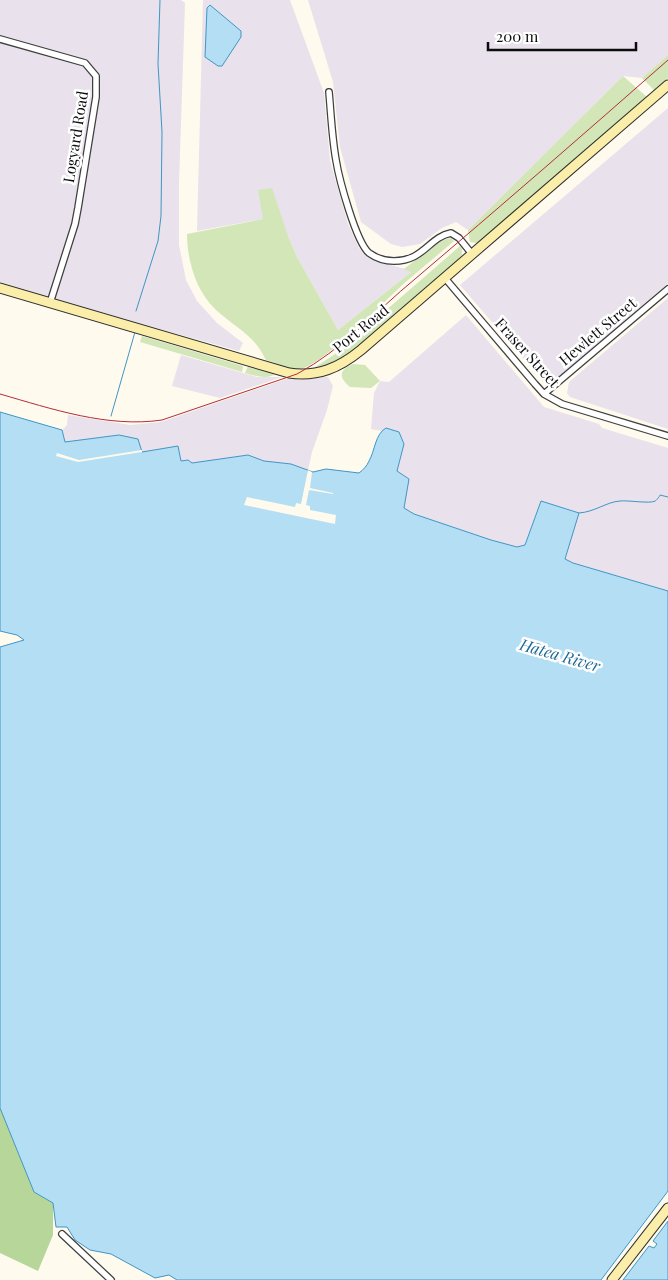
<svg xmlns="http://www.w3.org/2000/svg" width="668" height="1280" font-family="'Playfair Display',serif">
  <rect width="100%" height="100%" fill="#fefaed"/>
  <path fill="#e9e1eb" d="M 0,0 L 181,0 L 185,3 L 179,183 L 179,245 L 186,280 L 197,301 L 217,323 L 243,343 L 239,351 L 138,323 L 0,282 Z
    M 203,0 L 290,0 L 324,93 L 330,161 L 348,224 L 359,248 L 366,256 L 384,263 L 412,271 L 338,330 L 297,257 L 288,236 L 263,219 L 197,231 Z
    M 308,0 L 668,0 L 668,55 L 642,78 L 623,76 L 468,230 L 456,222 L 442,228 L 420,244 L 402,247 L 391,244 L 361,222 L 340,147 L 333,82 Z
    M 668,108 L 668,283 L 551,384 L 547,386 L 460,285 Z
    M 668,298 L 668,429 L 570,397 L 567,393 L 569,382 Z
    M 466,315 L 544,407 L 599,424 L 602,428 L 668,448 L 668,591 L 573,563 L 565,559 L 579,513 L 541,502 L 525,545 L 517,547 L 491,540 L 414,514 L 404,508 L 409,479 L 397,471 L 404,444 L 399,432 L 390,429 L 382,431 L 371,429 L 374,393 L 380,381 L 389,382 Z
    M 181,355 L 257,377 L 282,377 L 220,398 L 172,386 Z
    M 324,377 L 328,377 L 333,386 L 327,410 L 312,452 L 308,470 L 291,464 L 264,461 L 247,455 L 192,463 L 181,461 L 178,446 L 142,452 L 119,435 L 65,442 L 62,430 L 67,425 L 68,415 L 130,425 L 161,422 L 289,378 L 300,380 Z"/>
  <path fill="#d2e6b8" d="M 668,55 L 668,78 L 654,90 L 642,78 Z
    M 623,76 L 647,97 L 477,243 L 470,242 L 468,230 Z
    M 272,188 L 288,236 L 297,257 L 338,330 L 411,272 L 404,269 L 440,241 L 451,238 L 454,241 C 439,254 423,267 408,280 C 388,297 321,368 299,369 C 289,370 276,363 266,360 C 253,333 235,328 215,309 C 196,291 187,260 187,234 L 263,219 L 258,190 Z
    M 460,246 L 462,249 L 462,255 L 454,265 L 349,355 L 338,363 L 311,370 L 338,352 Z
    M 142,336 L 243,366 L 242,372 L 140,342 Z
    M 353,364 L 365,365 L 380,381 L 371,388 L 350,387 C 338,377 339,370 353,364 Z
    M 248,366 L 277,373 C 269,380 254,376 245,373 Z"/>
  <path fill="#b7d699" d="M 0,1108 L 34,1192 L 53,1203 L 53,1235 L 38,1271 L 0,1253 Z"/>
  <path fill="#b4def3" stroke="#3f96c6" d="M 210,5 L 241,31 L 241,37 L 222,66 L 218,66 L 205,57 L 207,8 Z
    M 0,412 L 62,430 L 65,442 L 119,435 L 138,439 L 142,452 L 178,446 L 181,461 L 188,460 L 192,463 L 248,455 L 264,461 L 291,464 L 313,472 L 326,469 L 359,473 C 363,470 367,466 369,461 C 375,451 375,434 386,428 L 399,432 L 404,444 L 397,471 L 409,479 L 404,508 L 414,514 L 491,540 L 517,547 L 525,545 L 541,501 L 579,513 L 565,559 L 573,563 L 668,591 L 668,1191 L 601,1280 L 177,1280 L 169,1275 L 155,1278 L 111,1254 L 90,1250 L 75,1240 L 67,1227 L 56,1227 L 53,1203 L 34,1192 L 0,1108 L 0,647 L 24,640 L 17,635 L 0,631 Z
    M 668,1221 L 668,1280 L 623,1280 L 649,1246 L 654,1248 L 657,1244 L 653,1241 Z"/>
  <path fill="#fefaed" d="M 142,450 L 142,452 L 78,462 L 56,456 L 57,453 L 79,460 Z
    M 308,470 L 312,472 L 310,488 L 333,493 L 333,494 L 309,490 L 306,505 L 310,506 L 310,510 L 336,515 L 335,524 L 244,505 L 247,497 L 295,507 L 296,503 L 301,504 Z"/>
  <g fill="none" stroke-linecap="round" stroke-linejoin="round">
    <path stroke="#3f96c6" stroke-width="1" d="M 136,311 L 158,241 L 161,216 L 162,132 L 158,64 L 160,0
      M 111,416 L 135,332
      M 579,513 C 595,512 606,502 620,501 C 627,500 651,504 655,501 C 656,501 660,496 660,495 L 668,497"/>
    <g stroke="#3f3f3f" stroke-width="8">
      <path id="street" d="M 0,39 L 85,63 L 96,76 L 96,97 L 78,208 L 75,224 L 50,303
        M 329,92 C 331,114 332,138 336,160 C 339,179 356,242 369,253 C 376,258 386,261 394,261 C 424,261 429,237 451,233 L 459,238 L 472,254
        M 444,277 L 535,384 L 544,394 L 562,404 L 668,436
        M 544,394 L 668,289
        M 62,1234 L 111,1280"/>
    </g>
    <g stroke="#2e2e2e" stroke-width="11">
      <path id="secondary" d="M 0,288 L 289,373 C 318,377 339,368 361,350 L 668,85
        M 612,1280 L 668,1208"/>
    </g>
    <use href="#street" stroke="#fff" stroke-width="5.5"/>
    <use href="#secondary" stroke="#fbeeab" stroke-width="9"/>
    <path stroke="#b52c39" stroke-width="1" d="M 0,394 C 52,409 108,428 162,420 L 297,374 C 342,350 376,311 415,279 C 500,207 584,134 668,60"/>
  </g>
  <g text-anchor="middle" stroke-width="5" stroke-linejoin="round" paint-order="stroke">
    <g font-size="15" fill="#0c0c0c" stroke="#fff">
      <text transform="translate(76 137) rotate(-81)" y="5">Logyard Road</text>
      <text transform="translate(361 329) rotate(-39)" y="5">Port Road</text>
      <text transform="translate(598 332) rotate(-40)" y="5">Hewlett Street</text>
      <text transform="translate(527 353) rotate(48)" y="5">Fraser Street</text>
    </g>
    <g font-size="16" font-style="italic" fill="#1d6797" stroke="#fff">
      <text transform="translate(560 655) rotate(16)" y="6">Hātea River</text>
    </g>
  </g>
  <path d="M488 42v8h148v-8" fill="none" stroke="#0c0c0c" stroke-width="2.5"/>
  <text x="496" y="42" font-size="15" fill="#0c0c0c" stroke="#ffffff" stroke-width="4" paint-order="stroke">200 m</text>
</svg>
